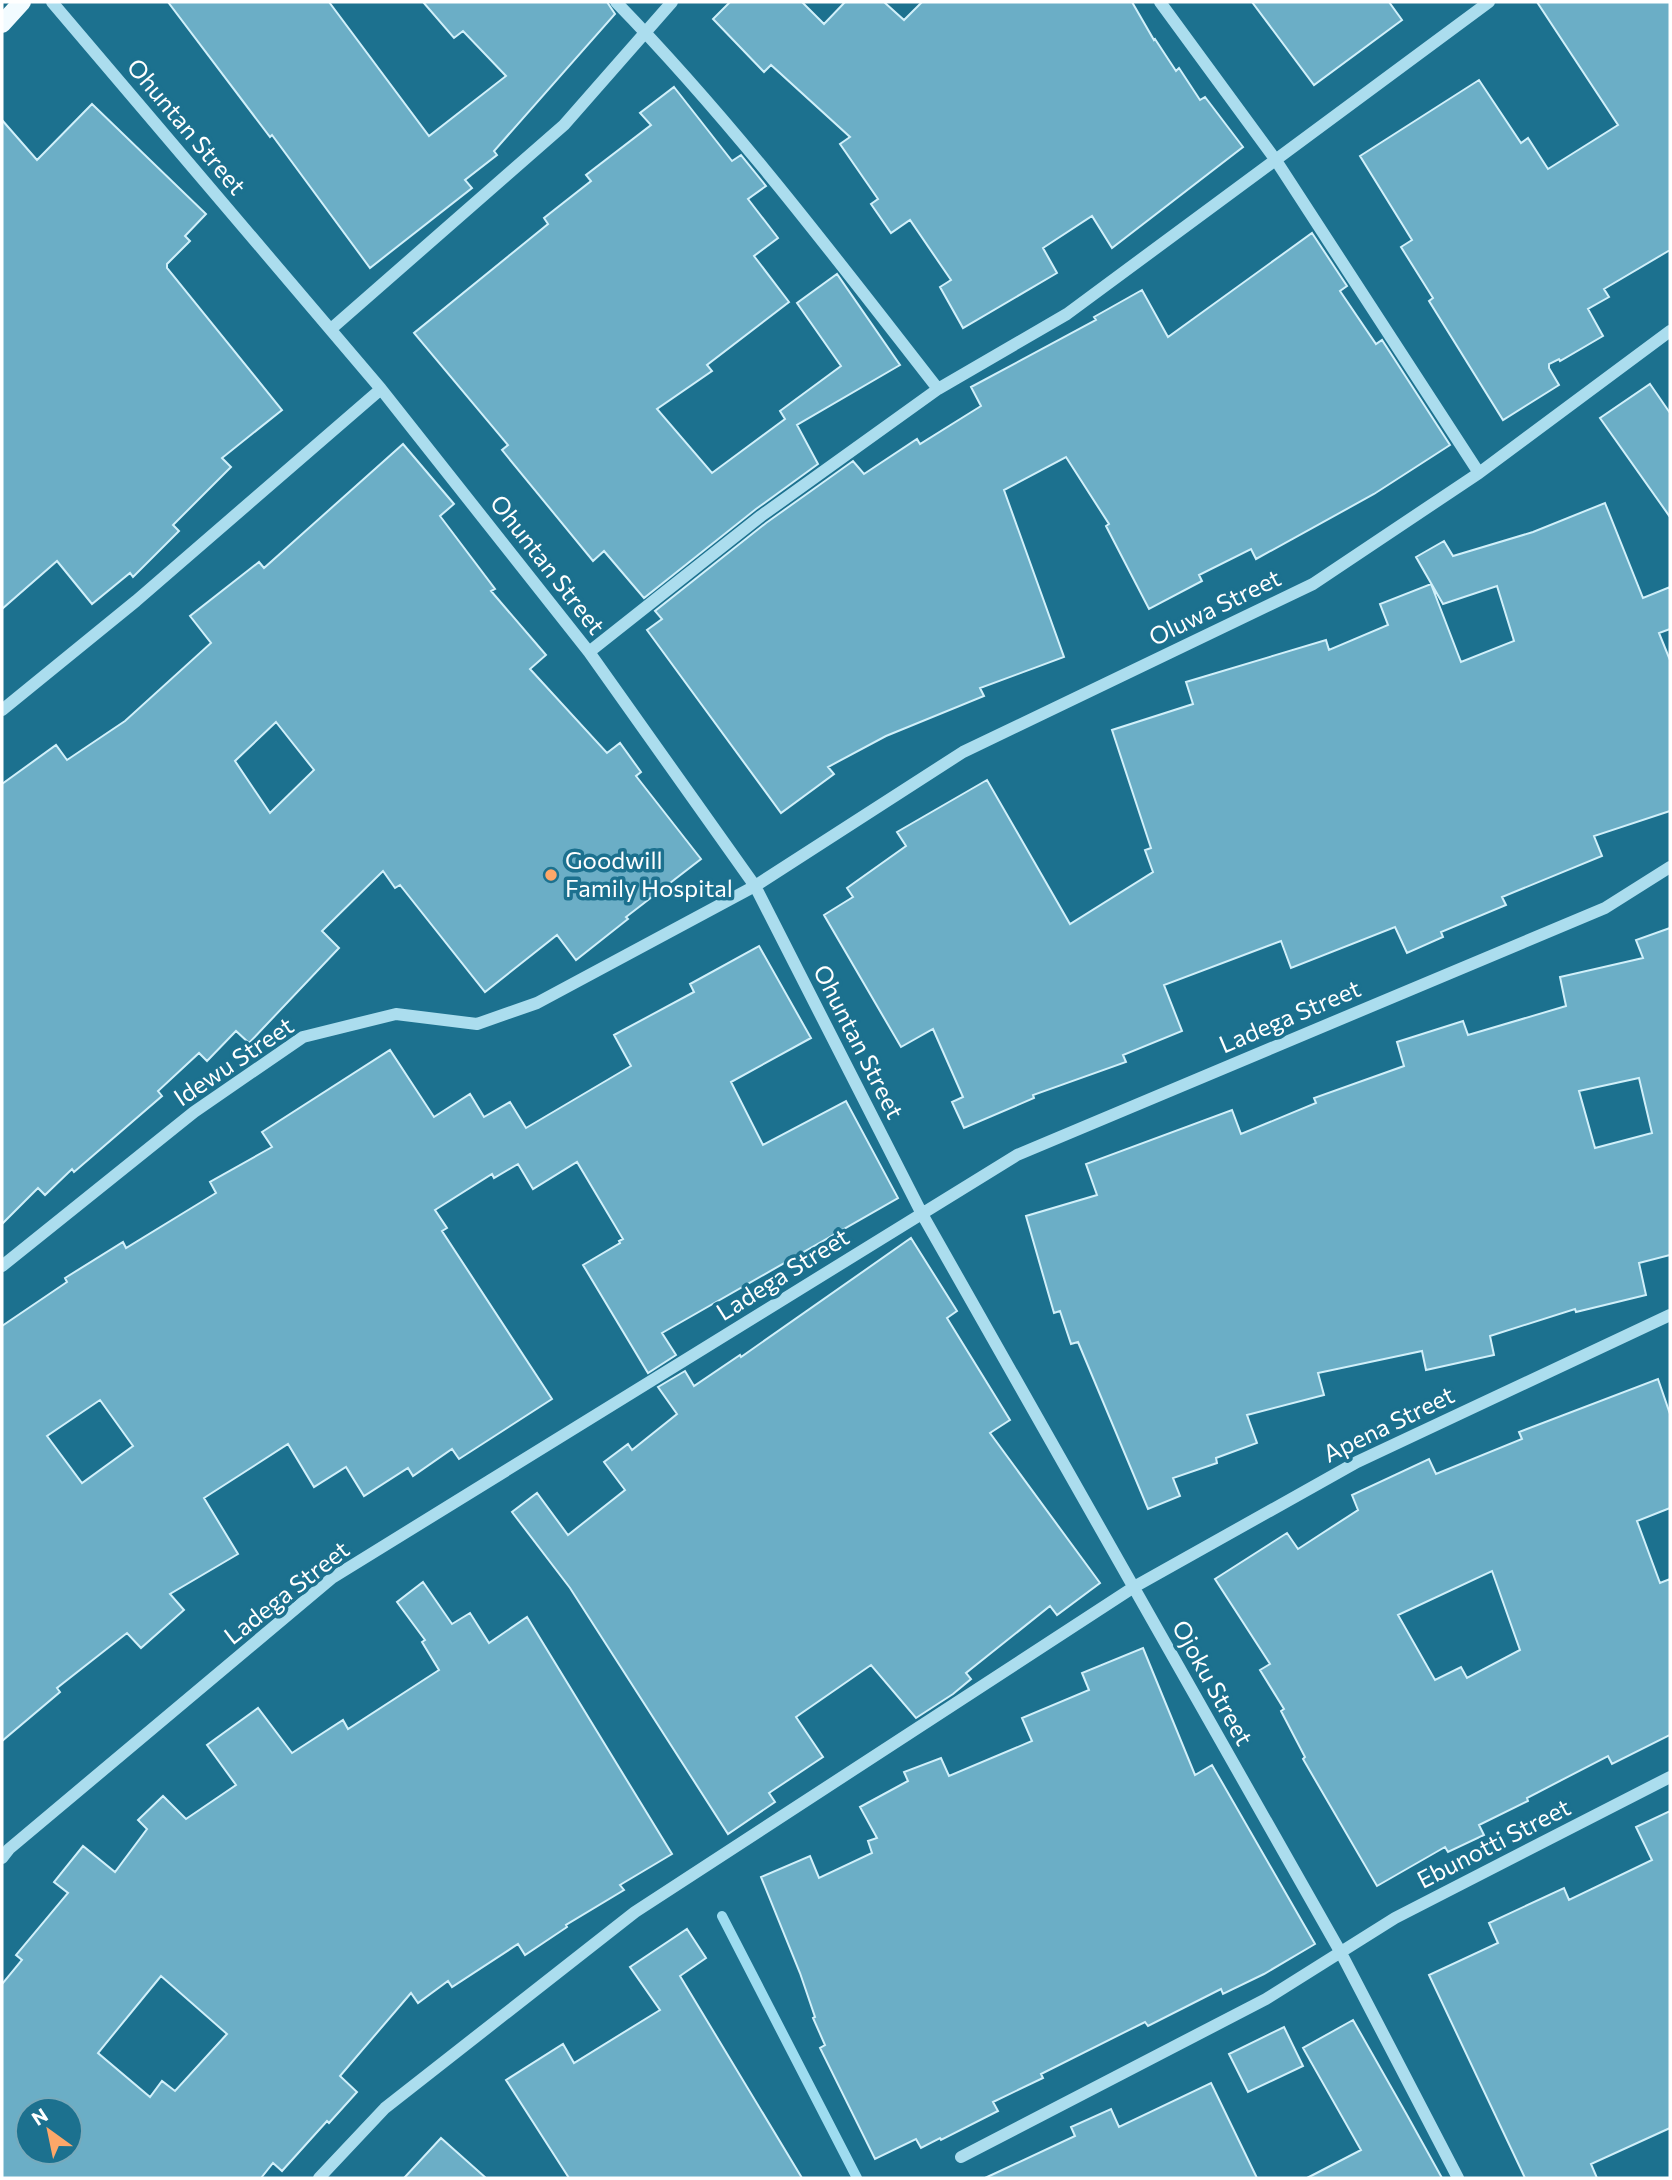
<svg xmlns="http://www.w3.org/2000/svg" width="1672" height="2180" font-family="Commissioner,sans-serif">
  <rect width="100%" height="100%" fill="#1c718f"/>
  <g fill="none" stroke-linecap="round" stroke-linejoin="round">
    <path stroke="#9edcf0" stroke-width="10" d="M 722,1916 L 857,2178"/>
  </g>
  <path fill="#6baec6" stroke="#d1f0fa" stroke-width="2" fill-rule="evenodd" d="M 168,2 L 329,2 L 429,136 L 506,76 L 463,31 L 454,38 L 423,2 L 607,2 L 615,14 L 494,151 L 497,155 L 465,180 L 472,188 L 370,268 L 272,135 L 270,137 Z
    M 730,2 L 802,2 L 824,24 L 845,2 L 884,2 L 904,20 L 922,2 L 1132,2 L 1154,40 L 1155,39 L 1176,71 L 1179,68 L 1200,100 L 1205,97 L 1243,147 L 1112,248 L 1092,216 L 1043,248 L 1057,273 L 963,328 L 940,287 L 951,280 L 910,220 L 891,233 L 871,204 L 878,199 L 840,144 L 850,137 L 771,65 L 764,72 L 713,19 Z
    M 1252,2 L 1389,2 L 1402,20 L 1314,85 Z
    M 1537,2 L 1670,2 L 1670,250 L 1604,289 L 1609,297 L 1588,309 L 1603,336 L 1560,361 L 1559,359 L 1549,364 L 1549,368 L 1559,385 L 1503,420 L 1429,301 L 1433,298 L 1401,247 L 1412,240 L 1360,156 L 1479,80 L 1521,143 L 1528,138 L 1548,169 L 1618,125 Z
    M 674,87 L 732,161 L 741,155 L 766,186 L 748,199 L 778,238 L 754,256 L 789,302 L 707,365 L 712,371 L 657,409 L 712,473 L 785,419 L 780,411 L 841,366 L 797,303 L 837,274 L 900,365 L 797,425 L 818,464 L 756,509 L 644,598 L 604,551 L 593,561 L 502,450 L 508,445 L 414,333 L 548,224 L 544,218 L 591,181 L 586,175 L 651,125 L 640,113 Z
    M 92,104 L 206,214 L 185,236 L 190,241 L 167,264 L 167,268 L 282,410 L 222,458 L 231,467 L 173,525 L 179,531 L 133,577 L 130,573 L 92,604 L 57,561 L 2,609 L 2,120 L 37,160 Z
    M 1312,233 L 1347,286 L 1340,291 L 1376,344 L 1382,340 L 1450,445 L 1374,494 L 1256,559 L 1251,549 L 1199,575 L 1202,581 L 1149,609 L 1106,526 L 1109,524 L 1066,457 L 1004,490 L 1064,657 L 980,688 L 984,696 L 886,736 L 828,767 L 834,774 L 781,813 L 647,630 L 662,619 L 655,611 L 766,523 L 853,461 L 864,474 L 917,439 L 920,444 L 981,406 L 971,387 L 1096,320 L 1094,317 L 1142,290 L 1168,337 Z
    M 1650,384 L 1670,413 L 1670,517 L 1600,418 Z
    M 403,444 L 454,504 L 440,516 L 495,589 L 491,591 L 546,655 L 530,669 L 607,753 L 620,743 L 641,772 L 636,776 L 701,859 L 626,917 L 628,919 L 576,960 L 557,935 L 485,992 L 400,885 L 395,888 L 383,871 L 322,931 L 339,948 L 249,1043 L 236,1031 L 207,1061 L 199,1053 L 158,1091 L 162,1096 L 74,1172 L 72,1169 L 45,1195 L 38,1188 L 2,1224 L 2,784 L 56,745 L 67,760 L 125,721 L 211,643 L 190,616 L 259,562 L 264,568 ZM 276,722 L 314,770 L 270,813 L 235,761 Z
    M 1605,503 L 1643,598 L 1670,587 L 1670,629 L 1659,633 L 1670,660 L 1670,811 L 1594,836 L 1602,856 L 1502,897 L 1506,905 L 1441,932 L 1443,937 L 1407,953 L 1395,927 L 1291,968 L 1281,941 L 1164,985 L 1182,1031 L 1123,1055 L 1126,1062 L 1033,1095 L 1034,1098 L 964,1128 L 952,1102 L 963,1097 L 933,1029 L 901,1047 L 824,915 L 853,897 L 847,888 L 906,846 L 897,832 L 987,780 L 1070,924 L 1153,872 L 1145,850 L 1151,848 L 1112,730 L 1193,704 L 1186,682 L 1326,640 L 1329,650 L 1388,625 L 1380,604 L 1431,584 L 1461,662 L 1514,641 L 1497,586 L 1443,604 L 1416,557 L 1444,541 L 1453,556 L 1533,532 Z
    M 1670,928 L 1670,1255 L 1639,1263 L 1646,1295 L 1576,1312 L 1575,1309 L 1490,1336 L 1494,1355 L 1426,1370 L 1422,1351 L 1318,1373 L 1324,1395 L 1247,1415 L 1257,1443 L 1216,1458 L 1217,1463 L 1173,1478 L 1180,1496 L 1148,1509 L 1078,1342 L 1071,1344 L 1060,1311 L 1054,1313 L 1026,1216 L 1097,1195 L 1086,1164 L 1232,1110 L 1241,1134 L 1316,1103 L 1314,1098 L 1404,1066 L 1397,1042 L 1463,1021 L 1468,1035 L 1566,1006 L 1560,977 L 1643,958 L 1636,940 ZM 1639,1078 L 1652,1133 L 1595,1148 L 1579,1091 Z
    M 759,946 L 811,1038 L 731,1082 L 763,1145 L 846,1101 L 898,1198 L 662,1333 L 676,1355 L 648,1373 L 583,1265 L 620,1243 L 619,1241 L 623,1239 L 577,1162 L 533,1189 L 518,1164 L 494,1178 L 492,1174 L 435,1210 L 447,1228 L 442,1231 L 552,1399 L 459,1459 L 452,1449 L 413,1476 L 408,1468 L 364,1496 L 346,1467 L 314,1487 L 288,1444 L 204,1498 L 238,1554 L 170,1594 L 184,1610 L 141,1648 L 127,1633 L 57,1688 L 60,1692 L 2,1741 L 2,1326 L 67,1282 L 65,1278 L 123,1242 L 126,1248 L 216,1193 L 210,1182 L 272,1147 L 262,1132 L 390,1050 L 434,1117 L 470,1094 L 484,1117 L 510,1102 L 526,1128 L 631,1066 L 614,1035 L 694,992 L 690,984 ZM 100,1400 L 133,1446 L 82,1483 L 47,1436 Z
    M 911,1238 L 957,1311 L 947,1318 L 1010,1420 L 990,1433 L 1100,1583 L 1057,1615 L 1050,1606 L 966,1673 L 971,1679 L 953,1694 L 916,1718 L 871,1665 L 796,1717 L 823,1757 L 769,1793 L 775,1802 L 728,1834 L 570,1588 L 512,1512 L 537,1493 L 568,1535 L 625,1490 L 604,1462 L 628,1444 L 632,1450 L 677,1414 L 658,1387 L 685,1371 L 694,1386 L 740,1355 L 741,1357 Z
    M 1658,1379 L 1670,1414 L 1670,1508 L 1637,1521 L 1660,1583 L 1670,1579 L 1670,1735 L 1612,1764 L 1608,1756 L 1527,1798 L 1528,1801 L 1479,1825 L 1484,1835 L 1448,1852 L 1445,1847 L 1377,1886 L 1303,1759 L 1305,1757 L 1281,1711 L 1284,1709 L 1260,1670 L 1270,1664 L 1215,1579 L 1287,1533 L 1298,1549 L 1358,1510 L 1352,1495 L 1429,1459 L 1436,1474 L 1522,1439 L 1519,1432 ZM 1492,1571 L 1520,1650 L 1467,1678 L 1461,1667 L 1435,1680 L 1398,1615 Z
    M 423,1582 L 452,1624 L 470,1613 L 489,1643 L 527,1617 L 672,1854 L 620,1885 L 624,1890 L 566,1925 L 567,1927 L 525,1955 L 518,1944 L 452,1987 L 448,1981 L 418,2003 L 411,1993 L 340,2076 L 357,2092 L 329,2123 L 327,2121 L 282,2171 L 273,2163 L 261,2178 L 2,2178 L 2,1984 L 22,1960 L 16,1955 L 68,1893 L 54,1882 L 83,1846 L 115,1872 L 147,1829 L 138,1820 L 163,1796 L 186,1819 L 236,1785 L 207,1745 L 258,1708 L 292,1753 L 343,1720 L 348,1729 L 439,1670 L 422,1642 L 425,1640 L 397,1602 ZM 161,1976 L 227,2034 L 175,2091 L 162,2081 L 150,2097 L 98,2053 ZM 28,2110 L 70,2110 L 70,2152 L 28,2152 Z
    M 1143,1648 L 1195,1775 L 1212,1765 L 1315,1944 L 1264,1974 L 1223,1994 L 1221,1989 L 1148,2026 L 1145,2022 L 1041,2074 L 1043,2078 L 993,2102 L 998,2111 L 941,2140 L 940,2138 L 921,2148 L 916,2139 L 875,2159 L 820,2048 L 825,2045 L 813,2018 L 815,2017 L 800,1973 L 761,1877 L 810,1856 L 819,1878 L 872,1853 L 868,1841 L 877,1838 L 860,1807 L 908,1781 L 904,1772 L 941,1758 L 949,1776 L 1032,1741 L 1022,1718 L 1089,1690 L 1082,1673 Z
    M 1670,1811 L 1670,2128 L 1591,2164 L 1597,2178 L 1525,2178 L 1429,1975 L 1498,1943 L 1489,1923 L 1564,1888 L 1569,1900 L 1652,1860 L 1636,1827 Z
    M 687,1929 L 706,1958 L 680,1976 L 802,2178 L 569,2178 L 506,2080 L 563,2044 L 574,2063 L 660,2010 L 630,1967 Z
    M 1353,2020 L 1407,2115 L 1442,2178 L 1307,2178 L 1361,2150 L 1303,2048 Z
    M 1284,2027 L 1303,2066 L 1248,2092 L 1229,2054 Z
    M 1211,2083 L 1257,2178 L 985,2178 L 1075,2136 L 1071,2127 L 1111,2109 L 1119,2127 Z
    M 441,2138 L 486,2178 L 404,2178 Z"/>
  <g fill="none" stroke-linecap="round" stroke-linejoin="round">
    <path stroke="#abddee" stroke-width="12" d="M 52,2 L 381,389 L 589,652 L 755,886 L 922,1214 L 1341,1953 L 1458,2178
      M 616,2 C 733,122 835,257 938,389
      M 1160,2 L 1275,159 L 1479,473
      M 331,329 L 564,125 L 672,2
      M 589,652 L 761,516 L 938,389 L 1067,314 L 1489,2
      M 2,710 L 136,601 L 381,389
      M 2,1266 L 194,1112 L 303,1037 L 396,1014 L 477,1024 L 537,1003 L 755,886 L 963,752 L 1313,584 L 1479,473 L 1670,331
      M 2,1858 L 9,1849 L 332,1578 L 1017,1155 L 1605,908 L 1670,867
      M 961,2157 L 1266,1999 L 1395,1918 L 1670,1777
      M 319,2178 L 385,2108 L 635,1912 L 1134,1587 L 1357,1462 L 1670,1315"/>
    <path stroke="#f2fbff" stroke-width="18" d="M 2,24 L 22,2"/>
  </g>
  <circle fill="#fea769" stroke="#1c718f" stroke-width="2.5" cx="551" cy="875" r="7"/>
  <g text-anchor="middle" stroke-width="7" stroke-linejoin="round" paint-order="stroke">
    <g font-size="24" fill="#fff" stroke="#1c718f">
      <text transform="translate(186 127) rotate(50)" y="8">Ohuntan Street</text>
      <text transform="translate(547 565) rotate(52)" y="8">Ohuntan Street</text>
      <text transform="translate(1215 608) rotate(-26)" y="8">Oluwa Street</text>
      <text transform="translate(1290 1017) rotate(-23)" y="8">Ladega Street</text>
      <text transform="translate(858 1042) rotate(63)" y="8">Ohuntan Street</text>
      <text transform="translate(234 1062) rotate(-34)" y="8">Idewu Street</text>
      <text transform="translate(783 1275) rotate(-32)" y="8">Ladega Street</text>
      <text transform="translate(1389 1425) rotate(-26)" y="8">Apena Street</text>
      <text transform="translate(287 1593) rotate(-38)" y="8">Ladega Street</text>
      <text transform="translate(1212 1683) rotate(61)" y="8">Ojoku Street</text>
      <text transform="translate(1494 1844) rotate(-27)" y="8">Ebunotti Street</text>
    </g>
    <g font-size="24" fill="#fff" stroke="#1c718f" text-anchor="start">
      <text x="565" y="869">Goodwill<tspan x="565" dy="28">Family Hospital</tspan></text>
    </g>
  </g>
  <rect width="1672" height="2180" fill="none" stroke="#ffffff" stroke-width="7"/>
  <g transform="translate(49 2131) rotate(327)"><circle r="33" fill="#1c718f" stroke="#77aabc" stroke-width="2"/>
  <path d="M0-5L12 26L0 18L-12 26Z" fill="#fea769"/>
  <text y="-10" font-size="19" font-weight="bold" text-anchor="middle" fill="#ffffff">N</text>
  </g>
</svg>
